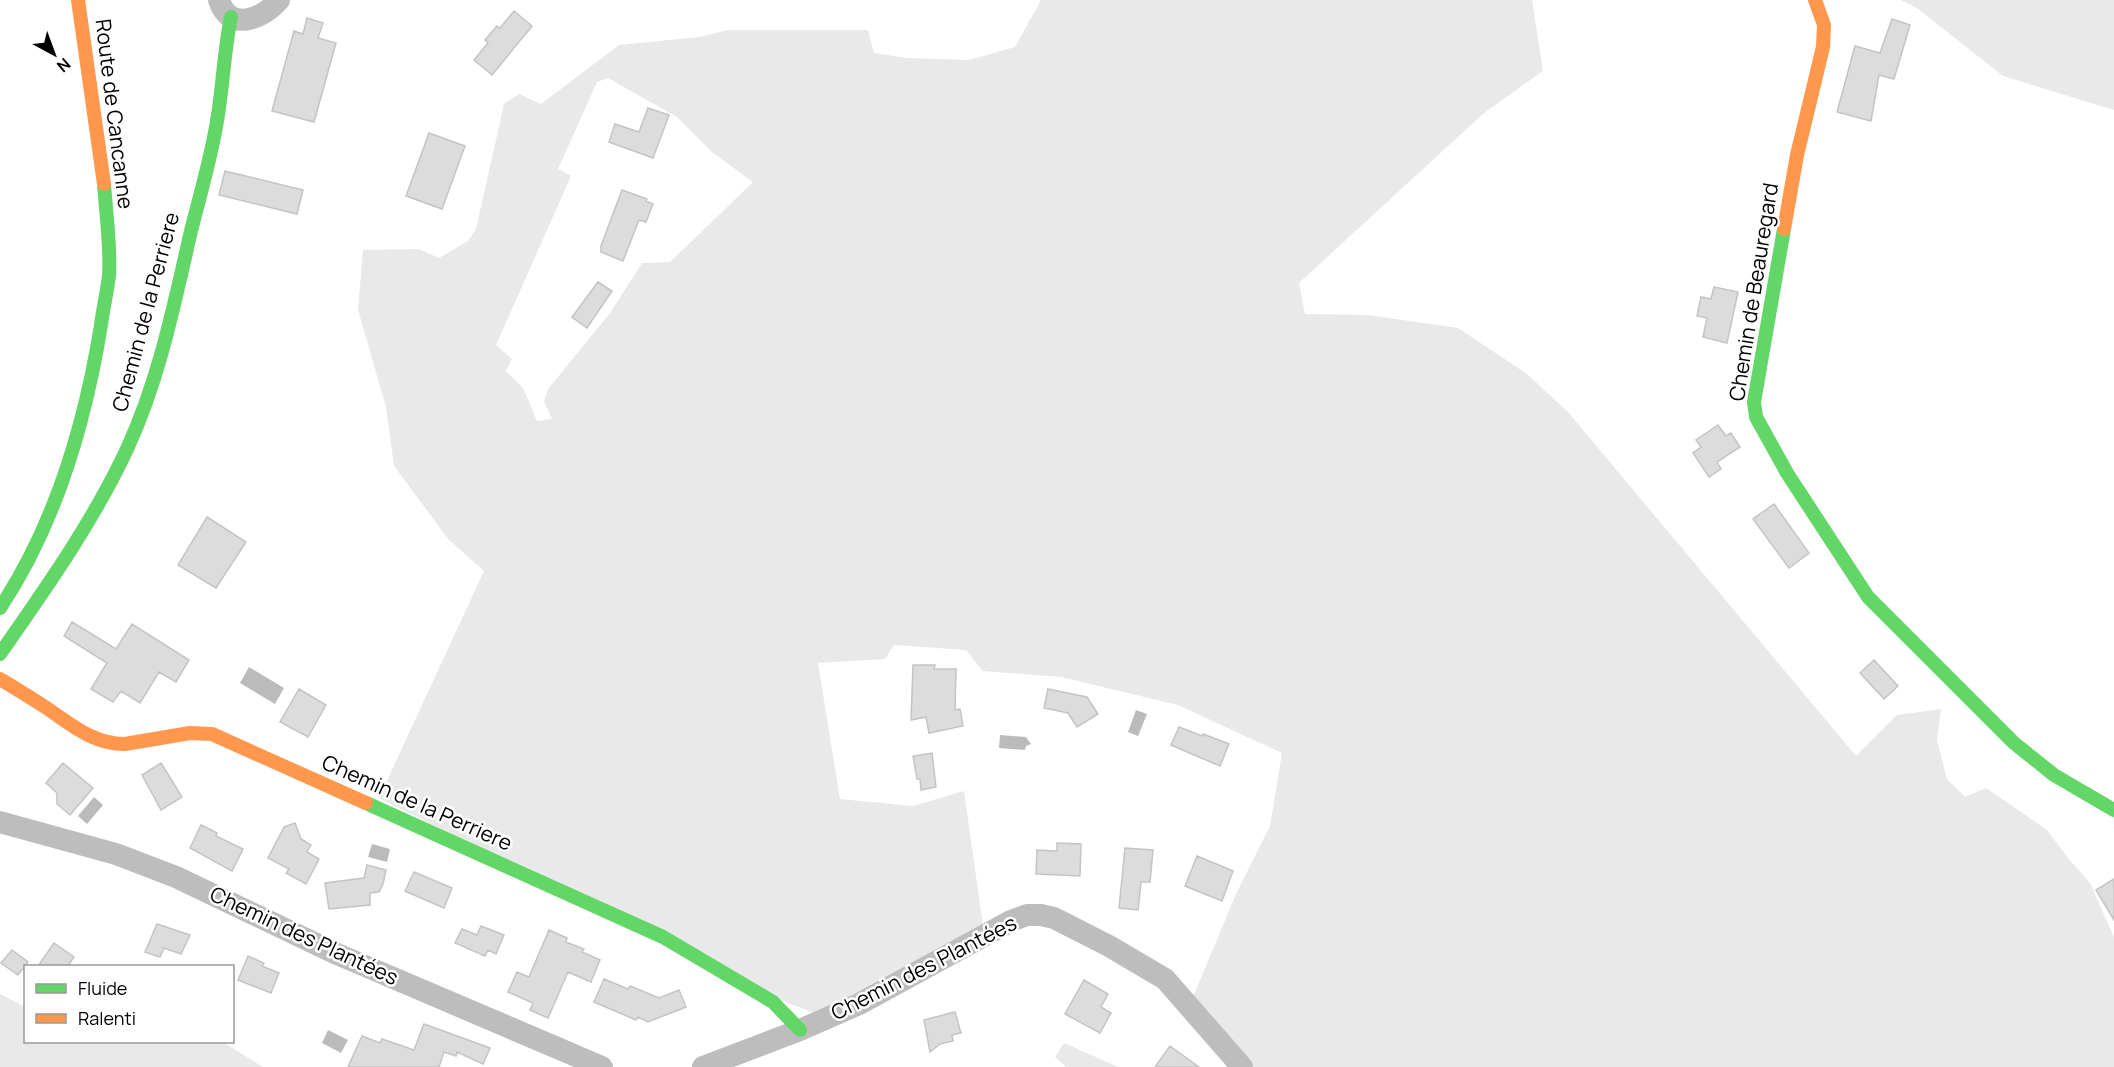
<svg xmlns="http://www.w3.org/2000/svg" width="2114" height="1067" font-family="Manrope,sans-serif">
  <rect width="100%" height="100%" fill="#fff"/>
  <path fill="#e9e9e9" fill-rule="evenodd" d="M 1041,0 L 1532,0 L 1543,71 L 1484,113 L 1299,283 L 1305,314 L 1368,315 L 1458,328 L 1527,374 L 1568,412 L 1856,756 L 1897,715 L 1941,709 L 1937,740 L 1947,779 L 1965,797 L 1986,788 L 2047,830 L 2068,858 L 2090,883 L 2114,937 L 2114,1067 L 1253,1067 L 1193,997 L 1236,894 L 1270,826 L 1282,753 L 1178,705 L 1061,677 L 983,671 L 966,650 L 894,645 L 885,659 L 818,663 L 840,799 L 913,806 L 964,791 L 983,926 L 817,1014 L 785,1002 L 379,798 L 484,571 L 449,540 L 394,466 L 386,407 L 358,310 L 363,250 L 419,249 L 439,258 L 468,241 L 476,229 L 504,104 L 519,94 L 541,104 L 619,45 L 699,37 L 728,30 L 868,30 L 874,53 L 907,58 L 969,60 L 1015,47 ZM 608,78 L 677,117 L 713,153 L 753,182 L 670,262 L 642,263 L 610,313 L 548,389 L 544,401 L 552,419 L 537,421 L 523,388 L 506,371 L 512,359 L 496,345 L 571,176 L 558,169 L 597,82 Z
    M 1901,0 L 2114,0 L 2114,110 L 2003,76 L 1917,8 Z
    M 0,994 L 25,1007 L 26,1042 L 223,1042 L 263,1067 L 0,1067 Z
    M 1064,1043 L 1118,1067 L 1066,1067 L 1055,1057 Z"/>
  <path fill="#bbb" d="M 249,667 L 284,688 L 275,704 L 240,683 Z
    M 1136,710 L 1147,714 L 1138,736 L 1128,732 Z
    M 1000,735 L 1026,737 L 1031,744 L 1026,746 L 1025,750 L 999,748 Z
    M 94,797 L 103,805 L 87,824 L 78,816 Z
    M 372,844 L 390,849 L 387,862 L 368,857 Z
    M 328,1030 L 348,1040 L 341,1053 L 322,1043 Z"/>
  <path fill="#dcdcdc" stroke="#c4c4c4" stroke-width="1.5" d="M 514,11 L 532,26 L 492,75 L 474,60 L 488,43 L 485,40 L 497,26 L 500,28 Z
    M 307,18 L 323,23 L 318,38 L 336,43 L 314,122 L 272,111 L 294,31 L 303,34 Z
    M 1892,19 L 1910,25 L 1894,79 L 1879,75 L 1871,121 L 1837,112 L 1855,46 L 1880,53 Z
    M 648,108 L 669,115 L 653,158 L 609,142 L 615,124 L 639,132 Z
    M 429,133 L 465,146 L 442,209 L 406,196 Z
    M 225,171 L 303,190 L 297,214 L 219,195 Z
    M 622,190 L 647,199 L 646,201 L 653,204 L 646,222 L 639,220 L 623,261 L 601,252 L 601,246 Z
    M 598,282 L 612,291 L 587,328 L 572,317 Z
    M 1714,287 L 1738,292 L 1727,343 L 1703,337 L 1707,318 L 1697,316 L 1701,297 L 1711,299 Z
    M 1718,425 L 1726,436 L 1731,433 L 1740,447 L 1717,462 L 1721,469 L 1709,477 L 1693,453 L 1701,447 L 1696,440 Z
    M 1774,504 L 1809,553 L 1789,568 L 1753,519 Z
    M 207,517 L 246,542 L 216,588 L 178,565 Z
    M 72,622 L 116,649 L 132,624 L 189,660 L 176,682 L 159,672 L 140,703 L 121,691 L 113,702 L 91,689 L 107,663 L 64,636 Z
    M 1874,660 L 1898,686 L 1884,699 L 1860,673 Z
    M 913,665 L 935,665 L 934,669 L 956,669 L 955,710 L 960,709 L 963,726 L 929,733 L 926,717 L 911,720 Z
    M 299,689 L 326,705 L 308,737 L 280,722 Z
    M 1048,689 L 1087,697 L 1098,714 L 1077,727 L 1068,713 L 1044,708 Z
    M 1179,727 L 1202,736 L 1203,734 L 1229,744 L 1220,766 L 1171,745 Z
    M 932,753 L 936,787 L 921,790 L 920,779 L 917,779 L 913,756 Z
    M 63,763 L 93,788 L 70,815 L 57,804 L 57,793 L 46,783 Z
    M 161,763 L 182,797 L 161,810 L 142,775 Z
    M 295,823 L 301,839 L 311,845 L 307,852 L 319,859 L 306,884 L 286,873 L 289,869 L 268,858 L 284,827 Z
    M 201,825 L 217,833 L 216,836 L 243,849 L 232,871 L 190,848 Z
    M 1057,843 L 1081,844 L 1080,876 L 1036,874 L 1037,850 L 1057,851 Z
    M 1125,848 L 1153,850 L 1150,882 L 1141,882 L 1138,910 L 1119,908 Z
    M 1197,856 L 1233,871 L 1222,901 L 1185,886 Z
    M 367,865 L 386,870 L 383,884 L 379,892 L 370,893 L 370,905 L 329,909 L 325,883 L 364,878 Z
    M 414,872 L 452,888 L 444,908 L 405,891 Z
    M 2114,879 L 2114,920 L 2096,890 Z
    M 157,924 L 190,935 L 181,954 L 164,948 L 160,957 L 145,952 Z
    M 481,926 L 504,935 L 496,954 L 488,950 L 485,956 L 455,943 L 462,929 L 477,935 Z
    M 549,930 L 567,938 L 566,942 L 584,949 L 582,952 L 600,960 L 591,982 L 568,972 L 548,1018 L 530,1010 L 533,1003 L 508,992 L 517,972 L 529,977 Z
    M 54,943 L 74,957 L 68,966 L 38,966 Z
    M 12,950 L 28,962 L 18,975 L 1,963 Z
    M 248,956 L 264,963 L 262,966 L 279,973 L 271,993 L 238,980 Z
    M 604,979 L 628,989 L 630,986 L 659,998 L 679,990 L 686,1007 L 648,1022 L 638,1017 L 636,1020 L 594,1002 Z
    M 1084,980 L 1108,994 L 1101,1007 L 1111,1013 L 1100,1033 L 1065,1014 Z
    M 955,1012 L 961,1033 L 952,1035 L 953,1041 L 940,1044 L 930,1052 L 924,1020 Z
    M 424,1024 L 490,1048 L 483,1064 L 457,1052 L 456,1056 L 444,1052 L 439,1067 L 348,1067 L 362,1036 L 380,1043 L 382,1039 L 414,1050 Z
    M 1170,1046 L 1199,1067 L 1155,1067 Z"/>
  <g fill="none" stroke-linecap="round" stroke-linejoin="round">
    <path stroke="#bdbdbd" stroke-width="22" d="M 219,0 C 229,33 263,19 279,0
      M 0,822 L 116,854 L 176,877 L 337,954 L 602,1067
      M 703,1067 L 800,1030 L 859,1004 L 1011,921 L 1027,915 L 1041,915 L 1054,918 L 1109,946 L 1165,979 L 1242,1067"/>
    <path stroke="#63d668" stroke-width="14" d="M 1784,229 L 1754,402 L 1756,417 L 1787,473 L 1868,597 L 2014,743 L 2054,775 L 2114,810
      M 0,608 C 56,524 85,424 101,325 C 103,309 107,292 109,276 C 111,249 106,212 104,184
      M 0,654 C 46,588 93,522 127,449 C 159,380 174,305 191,231 C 200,195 211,158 217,121 C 223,86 224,51 231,17
      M 366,803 L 663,937 L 773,1002 L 800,1030"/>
    <path stroke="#ff974d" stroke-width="14" d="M 78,0 L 104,184
      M 1784,229 L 1797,155 L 1823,47 L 1824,25 L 1815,0
      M 0,679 C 15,688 30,697 45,707 C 71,724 92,744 125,744 L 190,733 L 212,734 L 366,803"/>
  </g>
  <g text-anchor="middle" stroke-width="5" stroke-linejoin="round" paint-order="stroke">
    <g font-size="21" fill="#000" stroke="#fff">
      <text transform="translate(114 114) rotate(83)" y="7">Route de Cancanne</text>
      <text transform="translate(1754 292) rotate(-81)" y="7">Chemin de Beauregard</text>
      <text transform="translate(146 312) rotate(-75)" y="7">Chemin de la Perriere</text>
      <text transform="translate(417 803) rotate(24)" y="7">Chemin de la Perriere</text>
      <text transform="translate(304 936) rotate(25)" y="7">Chemin des Plantées</text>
      <text transform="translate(924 968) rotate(-27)" y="7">Chemin des Plantées</text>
    </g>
  </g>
  <rect x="24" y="965" width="210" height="78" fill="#ffffff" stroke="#999999" stroke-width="1.5"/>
  <rect x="36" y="984" width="30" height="9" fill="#63d668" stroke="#999999" stroke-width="1.5"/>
  <text x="78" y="995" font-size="18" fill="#000000">Fluide</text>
  <rect x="36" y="1014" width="30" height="9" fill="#ff974d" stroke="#999999" stroke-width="1.5"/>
  <text x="78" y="1025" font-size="18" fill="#000000">Ralenti</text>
  <g transform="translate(54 54) rotate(139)" stroke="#ffffff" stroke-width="4.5" paint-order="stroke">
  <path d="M0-4.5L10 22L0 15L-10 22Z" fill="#000000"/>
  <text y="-9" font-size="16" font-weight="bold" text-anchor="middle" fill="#000000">N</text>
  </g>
</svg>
